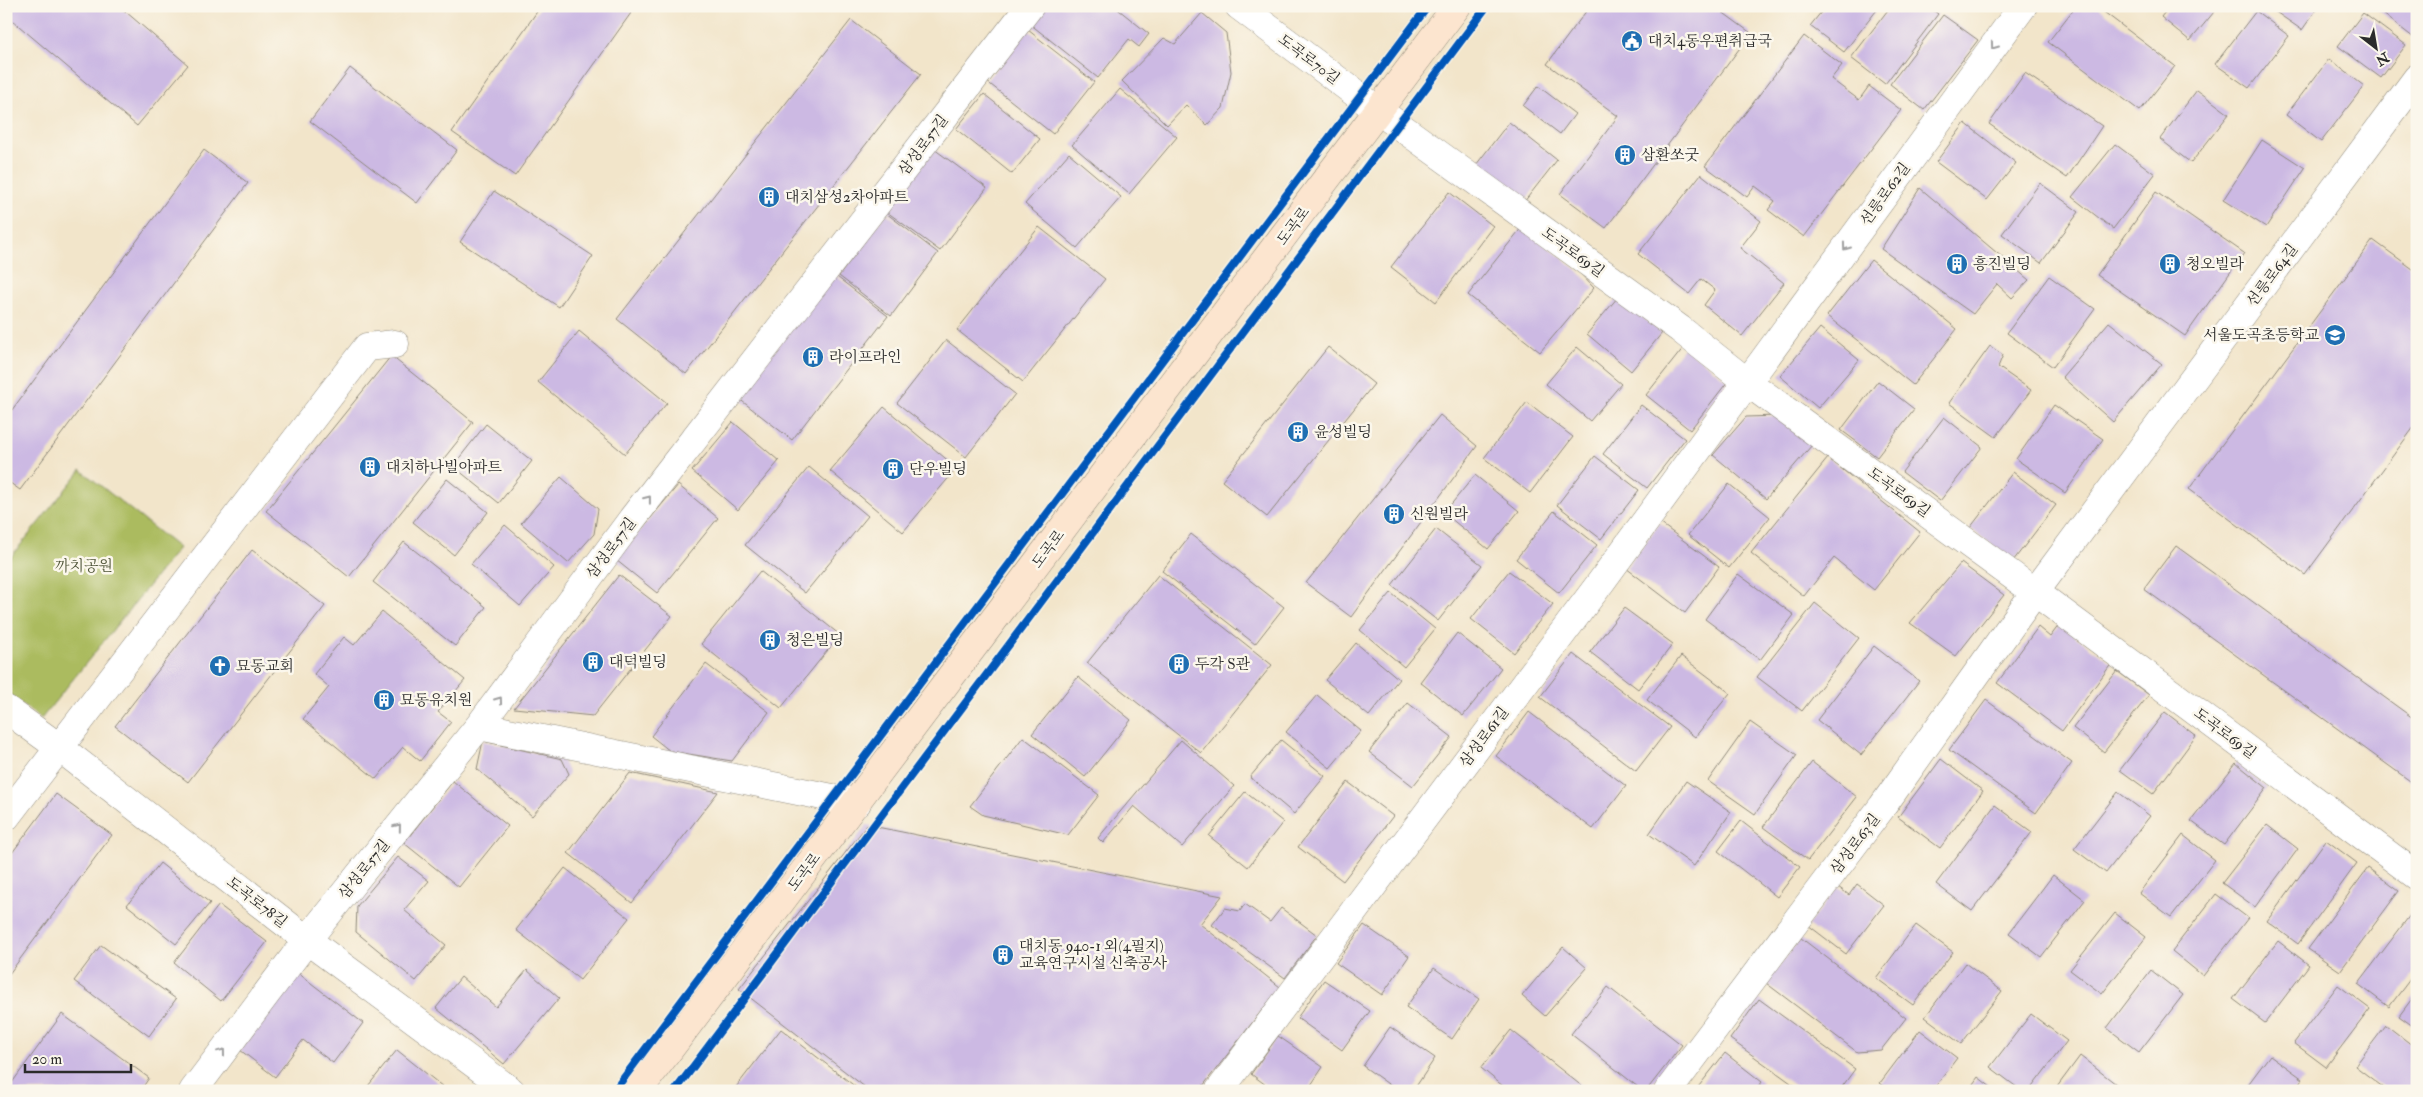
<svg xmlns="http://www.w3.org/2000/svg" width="2423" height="1097" font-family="'IM FELL Double Pica','Noto Serif KR',serif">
  <rect width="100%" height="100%" fill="#fbf7ec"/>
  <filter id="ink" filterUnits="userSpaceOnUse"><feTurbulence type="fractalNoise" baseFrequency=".02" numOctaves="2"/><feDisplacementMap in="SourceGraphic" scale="10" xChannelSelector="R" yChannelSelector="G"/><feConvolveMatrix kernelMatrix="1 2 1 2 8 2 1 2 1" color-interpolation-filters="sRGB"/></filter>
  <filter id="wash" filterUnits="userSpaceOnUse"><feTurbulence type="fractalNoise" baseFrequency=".0096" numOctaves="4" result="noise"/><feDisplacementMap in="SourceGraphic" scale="20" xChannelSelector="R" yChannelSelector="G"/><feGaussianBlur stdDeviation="1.12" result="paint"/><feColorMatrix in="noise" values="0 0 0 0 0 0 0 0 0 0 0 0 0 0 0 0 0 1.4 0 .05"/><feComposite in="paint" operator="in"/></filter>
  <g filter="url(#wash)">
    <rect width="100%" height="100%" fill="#f2e5ca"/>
    <path fill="#abbb5e" stroke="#6b7344" d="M 81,470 L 179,548 L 41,719 L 6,692 L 6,563 Z"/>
    <g id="blocks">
      <path fill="#ccb9e3" d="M 6,6 L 119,6 L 188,65 L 137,126 L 6,15 Z
        M 541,6 L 636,6 L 515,176 L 452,132 Z
        M 1044,6 L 1114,6 L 1149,34 L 1139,47 L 1129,39 L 1098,78 L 1030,24 Z
        M 1590,6 L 1714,6 L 1751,33 L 1606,228 L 1560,194 L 1618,116 L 1547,64 Z
        M 1826,6 L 1880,6 L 1844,52 L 1810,26 Z
        M 1891,6 L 1928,6 L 1938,14 L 1885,84 L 1851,58 Z
        M 2076,6 L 2096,6 L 2175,66 L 2140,111 L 2048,42 Z
        M 2170,6 L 2219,6 L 2190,41 L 2161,17 Z
        M 2267,6 L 2319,6 L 2302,30 Z
        M 2373,6 L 2417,6 L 2417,34 L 2414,38 Z
        M 2256,11 L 2289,36 L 2249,88 L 2215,64 Z
        M 1202,13 L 1226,33 L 1231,72 L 1223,108 L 1207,125 L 1186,105 L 1167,125 L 1122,81 L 1164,38 L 1175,44 Z
        M 2363,13 L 2406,45 L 2381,78 L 2338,46 Z
        M 1943,15 L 1978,40 L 1924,110 L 1890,84 Z
        M 851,20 L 921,74 L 686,374 L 617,319 Z
        M 1028,30 L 1094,82 L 1053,134 L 986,81 Z
        M 1804,36 L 1842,65 L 1831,79 L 1859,100 L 1869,86 L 1901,110 L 1804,237 L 1768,210 L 1775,201 L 1755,186 L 1747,197 L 1705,166 Z
        M 2329,59 L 2364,86 L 2321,142 L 2286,115 Z
        M 350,68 L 457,150 L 417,203 L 310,121 Z
        M 2025,73 L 2102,126 L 2067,178 L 1989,124 Z
        M 1538,86 L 1575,114 L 1560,134 L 1523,106 Z
        M 1120,89 L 1177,137 L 1129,194 L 1072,145 Z
        M 2197,90 L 2229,114 L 2191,163 L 2160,139 Z
        M 984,94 L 1040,139 L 1012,174 L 956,129 Z
        M 1509,122 L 1557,160 L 1524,202 L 1476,165 Z
        M 1965,123 L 2016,163 L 1987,200 L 1936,162 Z
        M 2262,140 L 2305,168 L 2266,227 L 2223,200 Z
        M 2115,144 L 2155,174 L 2113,229 L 2072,197 Z
        M 934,149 L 987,188 L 940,251 L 887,212 Z
        M 204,150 L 248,183 L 20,490 L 6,480 L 6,418 Z
        M 1069,153 L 1121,197 L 1077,248 L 1025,204 Z
        M 1701,174 L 1761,221 L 1740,248 L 1784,283 L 1742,336 L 1704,305 L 1715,290 L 1701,279 L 1689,294 L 1638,254 Z
        M 2040,183 L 2079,212 L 2041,263 L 2002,234 Z
        M 1920,188 L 2029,280 L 2012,298 L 1997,284 L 1973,314 L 1881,249 Z
        M 494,191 L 593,256 L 559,307 L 460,242 Z
        M 1449,192 L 1493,226 L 1436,302 L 1391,267 Z
        M 2156,192 L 2244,253 L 2185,336 L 2097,275 Z
        M 886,213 L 938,253 L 891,316 L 839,276 Z
        M 1039,227 L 1105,279 L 1023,382 L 957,330 Z
        M 1522,227 L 1577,270 L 1594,288 L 1540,352 L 1468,295 Z
        M 2373,240 L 2417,272 L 2417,423 L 2305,575 L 2189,489 Z
        M 1871,260 L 1957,329 L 1913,385 L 1827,316 Z
        M 833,274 L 888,316 L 792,440 L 738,398 Z
        M 2049,276 L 2095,309 L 2053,367 L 2007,333 Z
        M 1618,297 L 1662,333 L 1631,371 L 1587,334 Z
        M 2109,322 L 2162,364 L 2113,422 L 2062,377 Z
        M 1820,328 L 1859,360 L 1818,408 L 1780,376 Z
        M 579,331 L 667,403 L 625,454 L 538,382 Z
        M 946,340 L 1015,394 L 966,457 L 897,403 Z
        M 1990,346 L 2003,355 L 1998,367 L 2031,390 L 1996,437 L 1949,403 Z
        M 1328,347 L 1374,384 L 1267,517 L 1222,481 Z
        M 1577,347 L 1621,384 L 1590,421 L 1546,384 Z
        M 1684,347 L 1728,381 L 1690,430 L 1646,395 Z
        M 391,356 L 473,422 L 349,577 L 266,511 Z
        M 1878,381 L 1914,409 L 1877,457 L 1841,430 Z
        M 1527,402 L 1573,437 L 1530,493 L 1484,458 Z
        M 1641,405 L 1685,439 L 1647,488 L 1603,454 Z
        M 2054,405 L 2103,439 L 2065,493 L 2016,459 Z
        M 884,407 L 957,468 L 903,532 L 830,471 Z
        M 1440,415 L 1477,446 L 1351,617 L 1306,583 Z
        M 1777,416 L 1812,445 L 1766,499 L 1713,455 L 1746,417 Z
        M 1944,417 L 1982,447 L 1940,501 L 1902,472 Z
        M 733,422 L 779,461 L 738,510 L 692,471 Z
        M 486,424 L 532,461 L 499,503 L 453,466 Z
        M 1595,456 L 1639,490 L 1601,539 L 1557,505 Z
        M 1828,458 L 1920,532 L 1874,590 L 1834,558 L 1804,596 L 1751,553 Z
        M 809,467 L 868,516 L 805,593 L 745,545 Z
        M 2013,472 L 2056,505 L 2013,561 L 1970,528 Z
        M 1475,475 L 1519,511 L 1488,549 L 1444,513 Z
        M 561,477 L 598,509 L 594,534 L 568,563 L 521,523 Z
        M 447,479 L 488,512 L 454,555 L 413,522 Z
        M 1729,484 L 1770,517 L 1729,568 L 1688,535 Z
        M 678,485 L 718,518 L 657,593 L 616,560 Z
        M 1554,511 L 1597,545 L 1559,593 L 1516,559 Z
        M 1660,523 L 1719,567 L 1685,613 L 1626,568 Z
        M 505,525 L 554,567 L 520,606 L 471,564 Z
        M 1436,529 L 1482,565 L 1438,621 L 1392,585 Z
        M 1191,534 L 1284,607 L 1255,644 L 1162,571 Z
        M 404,542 L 486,607 L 455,646 L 373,582 Z
        M 2176,546 L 2417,721 L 2417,786 L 2144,589 Z
        M 252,550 L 325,606 L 188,782 L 115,726 Z
        M 1961,563 L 2004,595 L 1956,656 L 1910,623 Z
        M 760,571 L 840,635 L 781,708 L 701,644 Z
        M 1509,571 L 1553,604 L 1514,653 L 1471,619 Z
        M 1738,574 L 1794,615 L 1760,660 L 1705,619 Z
        M 619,575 L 672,616 L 593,716 L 514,708 Z
        M 1158,575 L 1272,665 L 1201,753 L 1087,663 Z
        M 1391,593 L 1435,629 L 1404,667 L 1360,630 Z
        M 1815,603 L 1859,638 L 1802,711 L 1757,677 Z
        M 1624,608 L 1673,644 L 1638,689 L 1590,652 Z
        M 382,612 L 465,680 L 438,712 L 451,722 L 420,761 L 403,747 L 376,779 L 303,719 L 329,687 L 314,674 L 344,637 L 354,645 Z
        M 2059,625 L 2112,663 L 2062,731 L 1997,683 L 2038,627 L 2050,637 Z
        M 1457,633 L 1501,668 L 1463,716 L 1420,682 Z
        M 1356,643 L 1399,679 L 1369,716 L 1325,680 Z
        M 1874,646 L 1919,681 L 1861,755 L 1817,720 Z
        M 1573,654 L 1670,727 L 1636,771 L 1540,697 Z
        M 1681,656 L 1730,693 L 1695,737 L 1647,700 Z
        M 706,664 L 769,712 L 732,761 L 670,751 L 651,736 Z
        M 2117,671 L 2149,695 L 2104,752 L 2073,728 Z
        M 1078,677 L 1131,720 L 1085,777 L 1032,734 Z
        M 1317,695 L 1361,731 L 1330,768 L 1286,732 Z
        M 1986,700 L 2072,763 L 2036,813 L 1949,750 Z
        M 1408,703 L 1452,737 L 1413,786 L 1369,752 Z
        M 1529,712 L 1626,786 L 1593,829 L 1496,756 Z
        M 2165,712 L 2196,736 L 2153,794 L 2120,770 Z
        M 1750,722 L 1797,755 L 1755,814 L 1708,781 Z
        M 1023,737 L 1099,795 L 1068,835 L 983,815 L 970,806 Z
        M 1181,740 L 1234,786 L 1182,847 L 1134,806 L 1103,843 L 1098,838 Z
        M 1281,740 L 1325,776 L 1294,814 L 1250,777 Z
        M 483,741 L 562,759 L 569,774 L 532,816 L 477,769 Z
        M 1941,759 L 1983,791 L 1940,848 L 1898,817 Z
        M 1812,762 L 1857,797 L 1808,860 L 1763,827 Z
        M 2236,763 L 2267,788 L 2224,845 L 2191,821 Z
        M 630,773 L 718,792 L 632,903 L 568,853 Z
        M 453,781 L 508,826 L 459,887 L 404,843 Z
        M 1686,781 L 1731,812 L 1694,866 L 1649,834 Z
        M 1348,782 L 1393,816 L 1343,881 L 1298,847 Z
        M 1245,792 L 1283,822 L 1248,867 L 1209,836 Z
        M 2118,792 L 2150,816 L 2106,873 L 2074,849 Z
        M 56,794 L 112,835 L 6,978 L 6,861 Z
        M 1995,805 L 2032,832 L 1972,911 L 1936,884 Z
        M 1741,821 L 1800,867 L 1777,897 L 1718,851 Z
        M 867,825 L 1222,896 L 1200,924 L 1280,987 L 1199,1091 L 870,1091 L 739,989 Z
        M 2267,825 L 2298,849 L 2255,907 L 2222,883 Z
        M 2183,835 L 2215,860 L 2171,917 L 2139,893 Z
        M 2326,840 L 2357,863 L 2298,944 L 2267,921 Z
        M 398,857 L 429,881 L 404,910 L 446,945 L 416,981 L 356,932 L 357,906 Z
        M 160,863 L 210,903 L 176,944 L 127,905 Z
        M 565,868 L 629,918 L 580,980 L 516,930 Z
        M 2368,868 L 2399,891 L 2340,971 L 2308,949 Z
        M 2053,875 L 2085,900 L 2041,957 L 2009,933 Z
        M 1857,884 L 1884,905 L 1846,954 L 1808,925 L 1838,887 L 1849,895 Z
        M 2216,894 L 2248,918 L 2203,976 L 2172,951 Z
        M 1245,904 L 1270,922 L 1281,908 L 1317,935 L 1285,978 L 1212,925 L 1225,908 L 1240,911 Z
        M 219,905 L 267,942 L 221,1001 L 174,963 Z
        M 2417,906 L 2417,970 L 2389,1007 L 2358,984 Z
        M 2115,913 L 2146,937 L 2102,994 L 2070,970 Z
        M 1364,925 L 1409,956 L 1382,995 L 1336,963 Z
        M 1916,925 L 1953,952 L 1913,1005 L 1876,978 Z
        M 1801,938 L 1906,1018 L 1881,1050 L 1857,1052 L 1766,983 Z
        M 2278,941 L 2309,965 L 2265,1023 L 2233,999 Z
        M 101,945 L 176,999 L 149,1036 L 74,981 Z
        M 1563,947 L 1587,968 L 1545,1016 L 1522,996 Z
        M 1965,963 L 2002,991 L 1961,1044 L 1925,1017 Z
        M 1434,968 L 1479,999 L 1452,1039 L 1406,1007 Z
        M 527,970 L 559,998 L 504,1064 L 436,1008 L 461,977 L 496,1007 Z
        M 2151,970 L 2183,995 L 2139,1052 L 2107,1028 Z
        M 298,973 L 363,1023 L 333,1063 L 303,1040 L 275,1077 L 240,1050 Z
        M 1324,980 L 1370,1011 L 1342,1050 L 1297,1018 Z
        M 2338,985 L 2370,1009 L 2326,1067 L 2294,1043 Z
        M 1608,987 L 1682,1045 L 1646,1091 L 1643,1091 L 1571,1034 Z
        M 2417,992 L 2417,1029 L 2399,1016 Z
        M 1759,999 L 1855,1069 L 1839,1091 L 1802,1091 L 1730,1039 Z
        M 62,1014 L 149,1078 L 140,1091 L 6,1091 Z
        M 2031,1014 L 2067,1041 L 2029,1091 L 2022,1091 L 1990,1067 Z
        M 2386,1025 L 2417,1049 L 2417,1091 L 2388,1091 L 2355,1066 Z
        M 1390,1027 L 1435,1058 L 1413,1091 L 1398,1091 L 1363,1066 Z
        M 781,1029 L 861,1091 L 733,1091 Z
        M 1511,1030 L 1588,1091 L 1509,1091 L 1481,1068 Z
        M 1920,1030 L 1957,1058 L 1932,1091 L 1890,1091 L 1880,1083 Z
        M 1278,1036 L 1323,1067 L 1307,1091 L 1274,1091 L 1251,1074 Z
        M 397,1050 L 448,1091 L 364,1091 Z
        M 1725,1053 L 1762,1082 L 1755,1091 L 1695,1091 Z
        M 2270,1055 L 2303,1079 L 2294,1091 L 2243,1091 Z
        M 2080,1056 L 2116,1084 L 2111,1091 L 2054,1091 Z
        M 1978,1077 L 1996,1091 L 1968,1091 Z"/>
    </g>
  </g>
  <g filter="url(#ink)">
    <use href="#blocks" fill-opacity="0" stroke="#8e887a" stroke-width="1"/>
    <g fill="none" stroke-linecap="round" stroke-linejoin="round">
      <g stroke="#8e887a" stroke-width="29">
        <path id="street" d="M 1239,6 L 1379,111 L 1680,329 L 1747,382 L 2035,592 L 2417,876
          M 6,709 L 60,748 L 307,940 L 511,1091
          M 479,726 L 857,803
          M 6,817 L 367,347 L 395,344
          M 193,1091 L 307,940 L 479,726 L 632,519 L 1030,6
          M 1219,1091 L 1601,582 L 2023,6
          M 1668,1091 L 1882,807 L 2035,592 L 2417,78"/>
      </g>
      <g stroke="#8e887a" stroke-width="29">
        <path id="secondary" d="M 638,1091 L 1457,6"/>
      </g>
      <use href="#street" stroke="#fff" stroke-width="28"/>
      <use href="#secondary" stroke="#fce5cf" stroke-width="28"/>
      <g stroke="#fbf7ec" stroke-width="11">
        <path id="cycleway" d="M 614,1091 L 1428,6
          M 675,1091 L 1487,6"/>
      </g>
      <use href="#cycleway" stroke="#0057b8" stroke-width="8"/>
    </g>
    <defs><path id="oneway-chevron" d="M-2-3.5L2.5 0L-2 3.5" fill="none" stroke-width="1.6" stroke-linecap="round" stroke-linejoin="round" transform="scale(1.25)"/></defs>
    <g stroke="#a0a0a0">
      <use href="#oneway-chevron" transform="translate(1994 46) rotate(126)"/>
      <use href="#oneway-chevron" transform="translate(1846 247) rotate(126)"/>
      <use href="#oneway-chevron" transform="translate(648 499) rotate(-52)"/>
      <use href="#oneway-chevron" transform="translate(499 700) rotate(-54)"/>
      <use href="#oneway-chevron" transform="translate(398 827) rotate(-51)"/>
      <use href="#oneway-chevron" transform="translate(222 1052) rotate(-53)"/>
    </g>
  </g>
  <defs>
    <g id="civic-disc" transform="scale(1.125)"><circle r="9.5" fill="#1f6fb2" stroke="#fbf7ec"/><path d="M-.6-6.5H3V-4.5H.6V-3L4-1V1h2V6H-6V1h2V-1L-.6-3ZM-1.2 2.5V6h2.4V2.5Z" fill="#fff"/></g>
    <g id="building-disc" transform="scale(1.125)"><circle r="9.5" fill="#1f6fb2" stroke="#fbf7ec"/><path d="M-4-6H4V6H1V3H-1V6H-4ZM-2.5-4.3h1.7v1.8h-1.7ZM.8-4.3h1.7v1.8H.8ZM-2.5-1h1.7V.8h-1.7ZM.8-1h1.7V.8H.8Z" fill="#fff"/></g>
    <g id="school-disc" transform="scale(1.125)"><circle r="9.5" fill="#1f6fb2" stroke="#fbf7ec"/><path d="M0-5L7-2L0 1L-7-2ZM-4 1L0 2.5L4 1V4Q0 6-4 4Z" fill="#fff"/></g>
    <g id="church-disc" transform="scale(1.125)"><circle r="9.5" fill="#1f6fb2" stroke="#fbf7ec"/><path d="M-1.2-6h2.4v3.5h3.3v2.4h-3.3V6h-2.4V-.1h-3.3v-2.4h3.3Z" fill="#fff"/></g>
  </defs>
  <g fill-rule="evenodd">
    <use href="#civic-disc" x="1632" y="41"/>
    <use href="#building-disc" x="1625" y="155"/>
    <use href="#building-disc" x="769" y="197"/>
    <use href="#building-disc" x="1957" y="264"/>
    <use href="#building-disc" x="2170" y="264"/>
    <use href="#school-disc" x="2335" y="335"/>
    <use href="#building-disc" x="813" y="357"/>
    <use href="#building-disc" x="1298" y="432"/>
    <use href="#building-disc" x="370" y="467"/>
    <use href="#building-disc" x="893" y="469"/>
    <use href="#building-disc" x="1394" y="514"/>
    <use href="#building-disc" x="770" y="640"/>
    <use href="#building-disc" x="593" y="662"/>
    <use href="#building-disc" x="1179" y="664"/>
    <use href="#church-disc" x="220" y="666"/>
    <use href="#building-disc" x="384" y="700"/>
    <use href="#building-disc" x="1003" y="955"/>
  </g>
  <g text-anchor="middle" stroke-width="5" stroke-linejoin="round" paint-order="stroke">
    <g font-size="15" fill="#2b2b2b" stroke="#fbf7ec" text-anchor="start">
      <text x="1648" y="46">대치4동우편취급국</text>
      <text x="1641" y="160">삼환쏘굿</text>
      <text x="785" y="202">대치삼성2차아파트</text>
      <text x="1973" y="269">흥진빌딩</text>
      <text x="2186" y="269">청오빌라</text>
      <text x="2319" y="340" text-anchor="end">서울도곡초등학교</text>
      <text x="829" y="362">라이프라인</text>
      <text x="1314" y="437">윤성빌딩</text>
      <text x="386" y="472">대치하나빌아파트</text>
      <text x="909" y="474">단우빌딩</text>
      <text x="1410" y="519">신원빌라</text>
      <text x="786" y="645">청은빌딩</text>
      <text x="609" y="667">대덕빌딩</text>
      <text x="1195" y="669">두각 S관</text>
      <text x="236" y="671">묘동교회</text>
      <text x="400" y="705">묘동유치원</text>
      <text x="1019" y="951">대치동 940-1 외(4필지)<tspan x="1019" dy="17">교육연구시설 신축공사</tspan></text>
    </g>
    <g font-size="15" fill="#2b2b2b" stroke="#fbf7ec">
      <text transform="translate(1309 59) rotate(37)" y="5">도곡로70길</text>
      <text transform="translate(923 145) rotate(-53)" y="5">삼성로57길</text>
      <text transform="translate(1885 194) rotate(-54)" y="5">선릉로62길</text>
      <text transform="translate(1293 226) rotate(-53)" y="5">도곡로</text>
      <text transform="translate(1573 252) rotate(36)" y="5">도곡로69길</text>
      <text transform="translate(2272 275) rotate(-53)" y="5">선릉로64길</text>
      <text transform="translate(1899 492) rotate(36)" y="5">도곡로69길</text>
      <text transform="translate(611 548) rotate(-53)" y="5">삼성로57길</text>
      <text transform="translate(1048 549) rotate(-53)" y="5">도곡로</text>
      <text transform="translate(2225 733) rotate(37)" y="5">도곡로69길</text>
      <text transform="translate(1484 737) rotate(-53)" y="5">삼성로61길</text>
      <text transform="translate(1855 844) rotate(-53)" y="5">삼성로63길</text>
      <text transform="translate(364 869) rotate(-51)" y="5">삼성로57길</text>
      <text transform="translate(804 872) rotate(-53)" y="5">도곡로</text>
      <text transform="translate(257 902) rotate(38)" y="5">도곡로78길</text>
    </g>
    <g font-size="15" fill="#51563a" stroke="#fbf7ec">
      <text x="84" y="571">까치공원</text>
    </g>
  </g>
  <rect width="2423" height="1097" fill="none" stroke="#fbf7ec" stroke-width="25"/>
  <g transform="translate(2376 48) rotate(149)" stroke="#fbf7ec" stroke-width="4" paint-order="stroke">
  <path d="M0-4L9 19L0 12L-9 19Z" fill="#2b2b2b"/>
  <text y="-8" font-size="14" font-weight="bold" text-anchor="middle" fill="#2b2b2b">N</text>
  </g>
  <path d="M25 1064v8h106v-8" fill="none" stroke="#2b2b2b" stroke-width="2.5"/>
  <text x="32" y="1064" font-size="15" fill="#2b2b2b" stroke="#fbf7ec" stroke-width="4" paint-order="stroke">20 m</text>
</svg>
